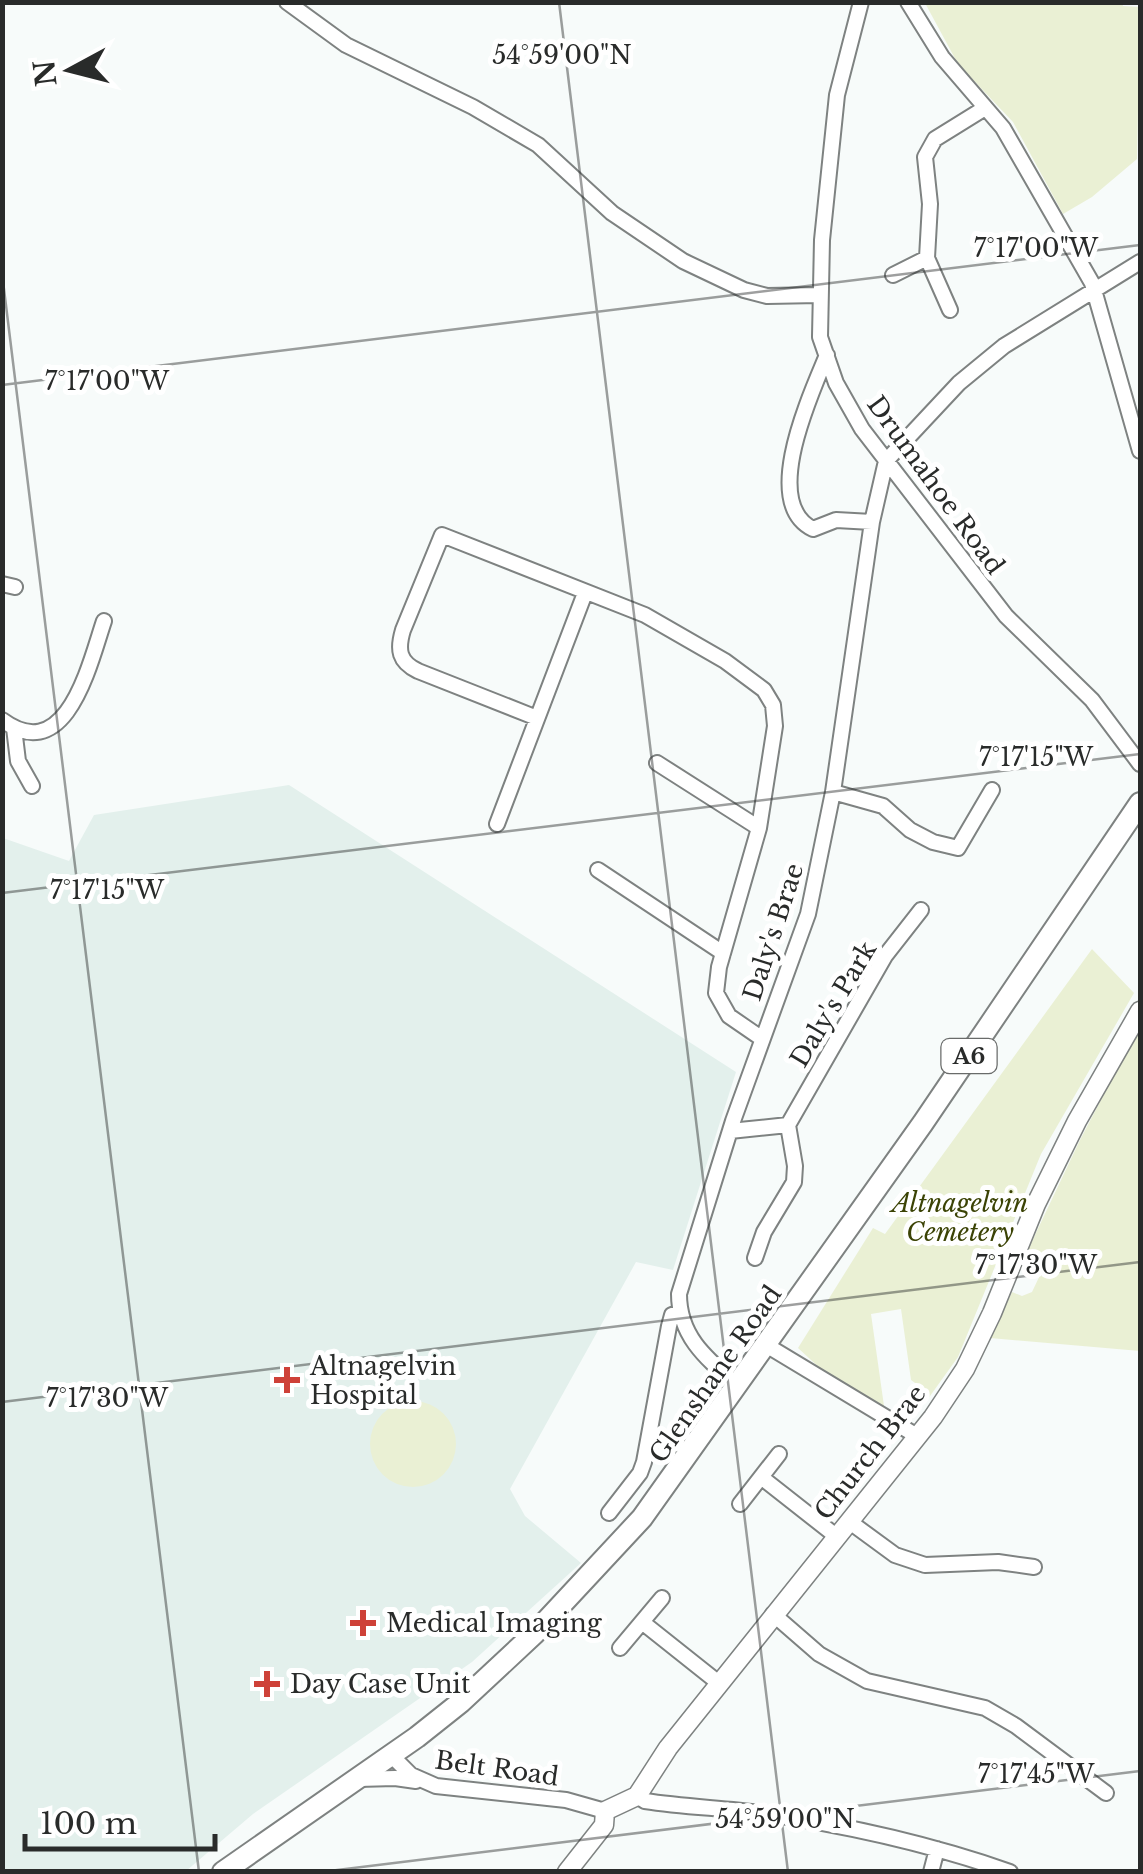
<svg xmlns="http://www.w3.org/2000/svg" width="1143" height="1874" font-family="'Libre Baskerville',serif">
  <rect width="100%" height="100%" fill="#f7fbfa"/>
  <path fill="#e3f0ec" d="M 289,785 L 736,1072 L 673,1270 L 636,1262 L 510,1489 L 525,1516 L 581,1563 L 472,1662 L 253,1814 L 186,1871 L 3,1872 L 3,838 L 69,861 L 94,815 Z"/>
  <path fill="#eaf0d4" d="M 1122,2 L 1123,6 L 1140,7 L 1137,159 L 1092,197 L 1063,214 L 1013,122 L 958,64 L 925,3 Z
    M 1092,949 L 1134,993 L 1041,1154 L 958,1357 L 925,1403 L 916,1405 L 911,1403 L 922,1388 L 911,1380 L 901,1309 L 871,1314 L 884,1406 L 823,1371 L 798,1348 L 873,1228 L 885,1234 Z
    M 1140,1025 L 1140,1351 L 990,1338 L 1012,1292 L 1022,1296 L 1032,1292 L 1041,1273 L 1041,1264 L 1025,1256 L 1080,1140 Z
    M370 1444a43 43 0 1 1 86 0a43 43 0 1 1-86 0Z"/>
  <g fill="none" stroke-linecap="round" stroke-linejoin="round">
    <g stroke="#7e8281" stroke-width="18">
      <path id="minor" d="M 287,2 L 346,45 L 473,107 L 538,145 L 612,213 L 683,261 L 744,290 L 767,296 L 819,295
        M 861,2 L 837,95 L 822,240 L 820,337 L 836,383 L 862,429 L 1006,616 L 1092,700 L 1140,764
        M 908,2 L 942,57 L 1003,128 L 1092,283 L 1140,451
        M 893,275 L 927,258
        M 950,310 L 927,258 L 930,204 L 925,157 L 935,139 L 985,108
        M 827,355 C 811,394 760,503 813,529 L 836,520 L 872,522
        M 2,584 L 15,587
        M 537,718 L 418,671 C 399,662 397,650 403,630 L 442,535 L 645,615 L 725,661 L 764,690 L 773,705 L 775,726 L 759,828 L 719,967 L 716,993 L 729,1016 L 761,1038
        M 2,720 C 67,768 90,662 104,621
        M 14,728 L 18,761 L 32,786
        M 657,763 L 759,828
        M 833,792 L 883,806 L 910,830 L 933,842 L 958,848 L 992,790
        M 497,824 L 585,593
        M 598,870 L 723,953
        M 730,1131 L 788,1125 L 885,956 L 921,910
        M 755,1258 L 764,1232 L 794,1182 L 795,1166 L 788,1125
        M 766,1345 L 917,1436
        M 738,1386 C 707,1359 679,1337 679,1294 L 733,1121 L 808,914 L 833,792 L 872,522 L 886,461 L 959,383 L 1004,346 L 1140,262
        M 761,1477 L 836,1536
        M 740,1504 L 779,1454
        M 609,1513 L 640,1473 L 644,1462 L 669,1326 L 672,1315 L 679,1313
        M 850,1522 L 895,1555 L 925,1565 L 998,1562 L 1034,1567
        M 773,1614 L 819,1654 L 867,1681 L 985,1708 L 1016,1726 L 1106,1793
        M 642,1622 L 720,1684
        M 620,1648 L 662,1598
        M 391,1755 L 411,1775 L 436,1786 L 566,1800 L 605,1811
        M 358,1779 L 395,1778 L 416,1781
        M 637,1796 L 645,1801 C 684,1807 723,1808 761,1813 C 845,1825 930,1844 1010,1872
        M 931,1872 L 937,1849"/>
    </g>
    <g stroke="#7e8281" stroke-width="21">
      <path id="major" d="M 567,1872 L 604,1825 L 605,1811 L 637,1796 L 668,1748 L 933,1417 L 965,1369 L 992,1313 L 1036,1204 L 1077,1121 L 1140,1011"/>
    </g>
    <g stroke="#7e8281" stroke-width="24">
      <path id="highway" d="M 223,1872 L 417,1737 L 461,1702 L 534,1634 L 642,1518 L 923,1123 L 1140,803"/>
    </g>
    <use href="#minor" stroke="#fff" stroke-width="14"/>
    <use href="#major" stroke="#fff" stroke-width="18"/>
    <use href="#highway" stroke="#fff" stroke-width="20"/>
  </g>
  <path fill="none" stroke="#292b2a" stroke-width="2.5" stroke-opacity="0.45" d="M 559,2 L 788,1872M 2,273 L 199,1872M 2,385 L 1140,245M 2,893 L 1140,754M 2,1402 L 1140,1262M 321,1872 L 1140,1771"/>
  <g fill="#ce4138" stroke="#fff" stroke-width="4">
    <path d="M282 1365h10v10h10v10h-10v10h-10v-10h-10v-10h10z"/>
    <path d="M358 1608h10v10h10v10h-10v10h-10v-10h-10v-10h10z"/>
    <path d="M262 1669h10v10h10v10h-10v10h-10v-10h-10v-10h10z"/>
  </g>
  <g text-anchor="middle" stroke-width="10" stroke-linejoin="round" paint-order="stroke">
    <rect fill="#fff" stroke="#696b6a" stroke-width="2.5" x="941.5" y="1039" width="55" height="34" rx="8"/>
    <g font-size="22" font-weight="bold" fill="#292b2a">
      <text x="969" y="1064">A6</text>
    </g>
    <g font-size="25" fill="#292b2a" stroke="#fff">
      <text transform="translate(936 485) rotate(54)" y="9">Drumahoe Road</text>
      <text transform="translate(773 932) rotate(-72)" y="9">Daly's Brae</text>
      <text transform="translate(833 1004) rotate(-59)" y="9">Daly's Park</text>
      <text transform="translate(715 1374) rotate(-55)" y="9">Glenshane Road</text>
      <text transform="translate(870 1452) rotate(-52)" y="9">Church Brae</text>
      <text transform="translate(497 1768) rotate(8)" y="9">Belt Road</text>
    </g>
    <g font-size="25" font-style="italic" fill="#3b4305" stroke="#fff">
      <text x="960" y="1212">Altnagelvin<tspan x="960" dy="29">Cemetery</tspan></text>
    </g>
    <g font-size="25" fill="#292b2a" stroke="#fff" text-anchor="start">
      <text x="310" y="1375">Altnagelvin<tspan x="310" dy="29">Hospital</tspan></text>
      <text x="386" y="1632">Medical Imaging</text>
      <text x="290" y="1693">Day Case Unit</text>
    </g>
  </g>
  <g font-size="25" text-anchor="middle" fill="#292b2a" stroke="#fff" stroke-width="10" stroke-linejoin="round" paint-order="stroke">
    <text x="562" y="64">54°59'00"N</text>
    <text x="1036" y="257">7°17'00"W</text>
    <text x="107" y="390">7°17'00"W</text>
    <text x="1036" y="766">7°17'15"W</text>
    <text x="107" y="899">7°17'15"W</text>
    <text x="1036" y="1274">7°17'30"W</text>
    <text x="107" y="1407">7°17'30"W</text>
    <text x="1036" y="1783">7°17'45"W</text>
    <text x="785" y="1828">54°59'00"N</text>
  </g>
  <rect width="1143" height="1874" fill="none" stroke="#292b2a" stroke-width="10"/>
  <g transform="translate(70 70) rotate(263)" stroke="#ffffff" stroke-width="8" paint-order="stroke">
  <path d="M0-8L18 38L0 25L-18 38Z" fill="#292b2a"/>
  <text y="-15" font-size="28" font-weight="bold" text-anchor="middle" fill="#292b2a">N</text>
  </g>
  <path d="M25 1834v15h190v-15" fill="none" stroke="#292b2a" stroke-width="5"/>
  <text x="40" y="1834" font-size="30" fill="#292b2a" stroke="#ffffff" stroke-width="8" paint-order="stroke">100 m</text>
</svg>
